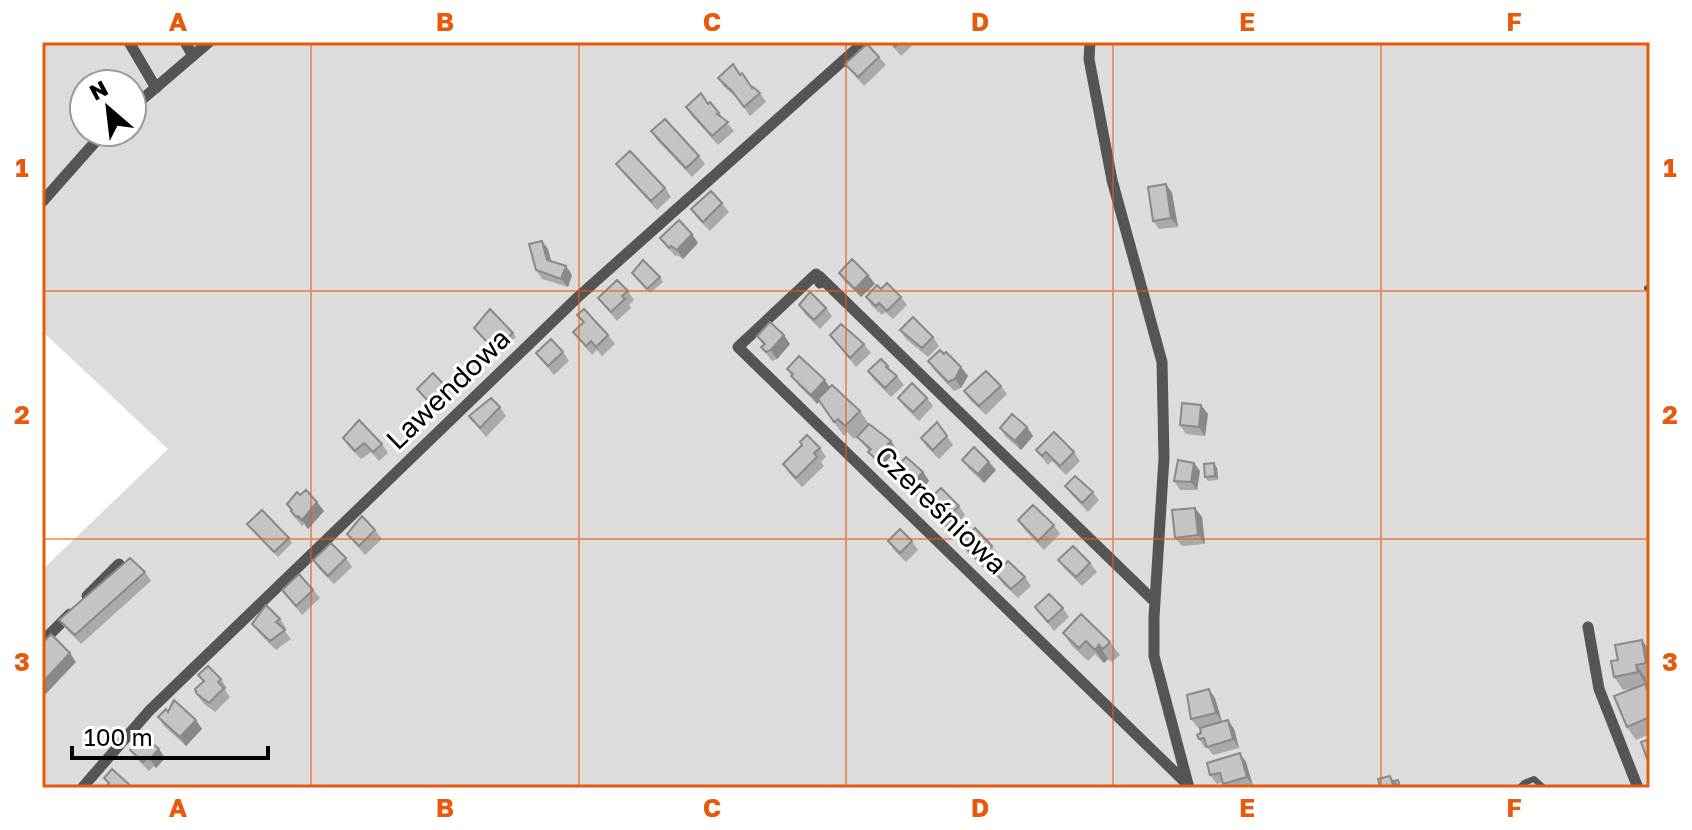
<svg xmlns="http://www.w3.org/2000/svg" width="1692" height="830" font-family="'Golos Text',sans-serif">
  <rect width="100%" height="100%" fill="#fff"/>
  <path fill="#dcdcdc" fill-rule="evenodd" d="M 42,42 L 1650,42 L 1650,788 L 42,788 L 42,570 L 168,449 L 42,331 ZM 84,84 L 132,84 L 132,132 L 84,132 Z"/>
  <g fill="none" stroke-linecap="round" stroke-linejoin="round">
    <path stroke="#555" stroke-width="6" d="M 1647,288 L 1650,287
      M 1519,788 L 1524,783 L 1534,779 L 1544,788"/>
    <path stroke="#555" stroke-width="11" d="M 129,42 L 156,88
      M 185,42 L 193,56
      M 1090,42 L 1089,59 L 1112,180 L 1162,362 L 1164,458 L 1154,617 L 1154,656 L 1189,788
      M 132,108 L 209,42
      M 42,202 L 104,132
      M 819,276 L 1154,601
      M 820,283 L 816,274 L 738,347 L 1186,783
      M 87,596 L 119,564
      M 1588,627 L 1599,689 L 1638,788
      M 42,642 L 70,614
      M 82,788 L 149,711 L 578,297 L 864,42"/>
  </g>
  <path fill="#a9a9a9" d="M 889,42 L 916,42 L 901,56 Z
    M 879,57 L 886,65 L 864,86 L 845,64 Z
    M 740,74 L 752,88 L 760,93 L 766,102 L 750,116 L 738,99 L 724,87 L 718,78 Z
    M 708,103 L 719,113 L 734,131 L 718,145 L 692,116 L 686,107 Z
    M 651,131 L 699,156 L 705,164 L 692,177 L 657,140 Z
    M 616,164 L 665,188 L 671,197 L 657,210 L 623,173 Z
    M 1166,184 L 1172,193 L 1178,227 L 1159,229 L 1153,221 Z
    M 722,203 L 729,212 L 710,231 L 697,218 L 691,209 Z
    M 692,234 L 698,243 L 683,259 L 677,255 L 675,256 L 660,238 Z
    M 548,249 L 551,261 L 566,266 L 572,275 L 568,287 L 542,279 L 536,270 Z
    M 632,273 L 660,277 L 663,282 L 650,293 Z
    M 839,273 L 868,275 L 875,284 L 861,297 L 845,282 Z
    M 881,289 L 901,297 L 907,305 L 893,319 L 885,312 L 882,315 L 872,306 L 866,297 Z
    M 628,291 L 634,300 L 629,305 L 631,308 L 617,321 L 598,298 Z
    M 799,305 L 826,308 L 832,316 L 820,329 L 805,314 Z
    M 577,315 L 608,335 L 615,344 L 602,356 L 597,350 L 592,355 L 573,332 L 583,323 Z
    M 474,328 L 513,333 L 516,337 L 506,346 L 501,340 L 492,348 Z
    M 900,330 L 933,337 L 939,346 L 928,357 L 906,339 Z
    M 830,335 L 864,344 L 871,353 L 856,367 Z
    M 757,336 L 790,344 L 777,359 L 772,361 L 761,347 L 763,345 Z
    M 563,352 L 569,361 L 554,375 L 536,353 Z
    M 944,354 L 961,367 L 968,376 L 961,388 L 954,391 L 934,370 L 928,361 Z
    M 888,366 L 891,371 L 897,376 L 904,385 L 891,397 L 874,380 L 868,371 Z
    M 787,369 L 830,387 L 860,411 L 869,424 L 854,439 L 847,432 L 844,436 L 819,401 L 817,404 L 798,385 Z
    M 1001,386 L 1007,394 L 986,415 L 970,400 L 964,391 Z
    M 446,387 L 452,396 L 435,410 L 417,389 Z
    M 898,398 L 927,398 L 933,406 L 919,421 L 904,406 Z
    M 1201,405 L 1208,414 L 1205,436 L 1186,434 L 1180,425 Z
    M 500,407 L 506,416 L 486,437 L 469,416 Z
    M 937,422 L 953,445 L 939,459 L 927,447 L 921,438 Z
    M 1027,427 L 1033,436 L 1021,450 L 1006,437 L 1000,428 Z
    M 857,437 L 897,450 L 881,467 L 875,461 L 869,451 Z
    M 343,438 L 382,444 L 388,453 L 379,461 L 371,452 L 361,459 L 349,447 Z
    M 820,448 L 826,457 L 821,462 L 824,466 L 802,487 L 789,473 L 783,464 Z
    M 1036,450 L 1074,452 L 1080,461 L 1066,475 L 1052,461 L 1048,465 Z
    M 962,460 L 996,470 L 984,483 L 969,469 Z
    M 1194,463 L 1200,471 L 1197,490 L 1180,490 L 1174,481 Z
    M 1217,468 L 1218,480 L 1208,481 L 1205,477 Z
    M 893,471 L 923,472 L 929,481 L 916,496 L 899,480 Z
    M 1065,486 L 1093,492 L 1099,500 L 1088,512 L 1072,495 Z
    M 300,495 L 324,511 L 308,529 L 304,524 L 302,526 L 297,520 L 287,504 Z
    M 925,503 L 959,506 L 965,515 L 949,531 L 931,512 Z
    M 1202,517 L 1205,544 L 1182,546 L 1175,538 Z
    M 1018,520 L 1054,525 L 1060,534 L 1044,550 L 1024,529 Z
    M 247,524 L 289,538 L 292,543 L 278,557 Z
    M 375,530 L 382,539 L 365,555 L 347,534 Z
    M 888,541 L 912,541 L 918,550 L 906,562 L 894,550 Z
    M 960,542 L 992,546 L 998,554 L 983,568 L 966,551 Z
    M 346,558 L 352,567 L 334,584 L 319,569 L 313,560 Z
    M 1058,560 L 1090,563 L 1097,572 L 1082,586 L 1065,569 Z
    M 145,572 L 151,581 L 81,644 L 65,628 L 59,620 Z
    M 996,574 L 1025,577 L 1031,586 L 1018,598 L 1002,583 Z
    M 282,590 L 313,590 L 320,598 L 302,615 Z
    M 1035,607 L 1063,608 L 1069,617 L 1054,631 Z
    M 280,619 L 286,628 L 284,630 L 291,639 L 276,650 L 259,633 L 252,624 Z
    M 1063,633 L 1110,642 L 1120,655 L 1112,662 L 1108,659 L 1104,663 L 1095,654 L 1088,661 L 1072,646 Z
    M 1642,640 L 1650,652 L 1650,677 L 1646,678 L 1647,686 L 1646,686 L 1650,691 L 1650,734 L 1636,740 L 1627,727 L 1635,688 L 1623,690 L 1614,677 L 1618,660 Z
    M 198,675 L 221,679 L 227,688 L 225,690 L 230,697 L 215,712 L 203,703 L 197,694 L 203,682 Z
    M 1215,698 L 1222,721 L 1228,720 L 1234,729 L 1239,748 L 1213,755 L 1207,747 L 1205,748 L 1199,739 L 1201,733 L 1200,728 L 1198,728 L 1191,719 Z
    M 168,712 L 202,729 L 186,746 L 164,726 L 158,717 Z
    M 130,750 L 165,758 L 156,768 L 154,766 L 149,771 L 137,759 Z
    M 1246,762 L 1253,786 L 1246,788 L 1226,788 L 1223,782 L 1217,784 L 1210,775 Z"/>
  <path fill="#898989" d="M 1166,184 L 1172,193 L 1178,227 L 1171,218 Z
    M 692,234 L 698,243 L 683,259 L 677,250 Z
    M 542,241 L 548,249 L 553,268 L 547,260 Z
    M 566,266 L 572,275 L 568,287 L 561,279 Z
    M 868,275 L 875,284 L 861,297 L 855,289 Z
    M 784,335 L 790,344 L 777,359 L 771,350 Z
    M 961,367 L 968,376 L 961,388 L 955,379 Z
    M 825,380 L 831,389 L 817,404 L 811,395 Z
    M 1201,405 L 1208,414 L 1205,436 L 1199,427 Z
    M 1027,427 L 1033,436 L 1021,450 L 1015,441 Z
    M 891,441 L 897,450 L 881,467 L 875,458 Z
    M 989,462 L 996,470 L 984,483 L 978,474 Z
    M 1194,463 L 1200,471 L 1197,490 L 1191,482 Z
    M 1214,463 L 1217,468 L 1218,480 L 1215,476 Z
    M 923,472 L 929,481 L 916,496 L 909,487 Z
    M 317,502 L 324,511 L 308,529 L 302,520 Z
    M 1195,508 L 1202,517 L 1205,544 L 1198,535 Z
    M 1642,640 L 1650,652 L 1650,669 L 1646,663 Z
    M 1099,645 L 1108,659 L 1104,663 L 1095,650 Z
    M 70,653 L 76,662 L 42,698 L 42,683 Z
    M 1636,665 L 1646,678 L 1647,686 L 1638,672 Z
    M 1209,689 L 1215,698 L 1222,722 L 1216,713 Z
    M 196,720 L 202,729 L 186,746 L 180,737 Z
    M 1228,720 L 1234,729 L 1239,748 L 1233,739 Z
    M 159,749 L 165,758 L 156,768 L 150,759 Z
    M 1240,753 L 1246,762 L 1253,786 L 1247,777 Z
    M 1390,776 L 1399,788 L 1394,788 Z"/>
  <path fill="#c4c4c4" stroke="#898989" stroke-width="2" d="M 891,42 L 900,42 L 895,47 Z
    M 867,44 L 879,57 L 858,77 L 845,64 Z
    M 733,64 L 740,75 L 742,73 L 752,88 L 753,87 L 760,93 L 744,107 L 732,91 L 718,78 Z
    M 701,93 L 708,104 L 710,102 L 719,113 L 717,114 L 728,122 L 712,136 L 686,107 Z
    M 665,119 L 699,156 L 686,168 L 651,131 Z
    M 630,151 L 665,188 L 651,201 L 616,164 Z
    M 1166,184 L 1171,218 L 1153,221 L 1148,187 Z
    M 711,191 L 722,203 L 703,222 L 691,209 Z
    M 679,220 L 692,234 L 677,250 L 671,246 L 669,248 L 660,238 Z
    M 542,241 L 547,260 L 566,266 L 561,279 L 536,270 L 529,244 Z
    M 852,259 L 868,275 L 855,289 L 839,273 Z
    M 643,260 L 660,277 L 647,289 L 632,273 Z
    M 617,280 L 628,291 L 622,296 L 625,299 L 611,312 L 598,298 Z
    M 887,283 L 901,297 L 887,311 L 879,303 L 876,306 L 866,297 L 877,285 L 881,289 Z
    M 810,292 L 826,308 L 814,320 L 799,305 Z
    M 490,309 L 513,333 L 503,342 L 498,336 L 489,344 L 474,328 Z
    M 584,309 L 608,335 L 596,347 L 591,341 L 586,346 L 573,332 L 584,322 L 577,315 Z
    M 913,317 L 933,337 L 922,348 L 900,330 Z
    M 770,322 L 784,335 L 771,350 L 766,352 L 761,347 L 765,344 L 757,336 Z
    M 841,324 L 864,344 L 850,358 L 830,335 Z
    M 551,339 L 563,352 L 548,366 L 536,353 Z
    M 940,350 L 944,354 L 946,352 L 961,367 L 955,379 L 948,382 L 928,361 Z
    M 799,356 L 825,380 L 811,395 L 791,376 L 793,374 L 787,369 Z
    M 881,359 L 888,366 L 886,367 L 897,376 L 885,388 L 868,371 Z
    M 986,371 L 1001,386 L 979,406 L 964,391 Z
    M 433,373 L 446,387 L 428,401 L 417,389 Z
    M 912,383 L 927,398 L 913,412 L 898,398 Z
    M 832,385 L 860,411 L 845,426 L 838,419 L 834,422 L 818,399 Z
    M 491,398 L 500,407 L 480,428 L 469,416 Z
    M 1182,403 L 1201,405 L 1199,427 L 1180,425 Z
    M 1012,414 L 1027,427 L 1015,441 L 1000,428 Z
    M 359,420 L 382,444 L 373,452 L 364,443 L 355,451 L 343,438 Z
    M 937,422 L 947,436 L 933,450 L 921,438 Z
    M 869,424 L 891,441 L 875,458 L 868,452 L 871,449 L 857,437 Z
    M 1054,432 L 1074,452 L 1060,466 L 1046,452 L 1042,456 L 1036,450 Z
    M 807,435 L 820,448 L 814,453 L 817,457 L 796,478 L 783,464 L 802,445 L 800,442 Z
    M 974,447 L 989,462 L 978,474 L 962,460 Z
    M 906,457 L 923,472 L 909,487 L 893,471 Z
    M 1178,460 L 1194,463 L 1191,482 L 1174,481 Z
    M 1214,463 L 1215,476 L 1205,477 L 1204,464 Z
    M 1075,476 L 1093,492 L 1082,503 L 1065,486 Z
    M 941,488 L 959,506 L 943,522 L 925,503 Z
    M 306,490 L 317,502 L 302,520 L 298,516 L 296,517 L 291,511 L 292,510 L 287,504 L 297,492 L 300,495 Z
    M 1033,505 L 1054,525 L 1038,541 L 1018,520 Z
    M 1195,508 L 1198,535 L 1175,538 L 1172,510 Z
    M 262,510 L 289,538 L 274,552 L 247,524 Z
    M 362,516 L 375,530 L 359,546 L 347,534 Z
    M 975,528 L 992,546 L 977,559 L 960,542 Z
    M 900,529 L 912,541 L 900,553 L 888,541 Z
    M 331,543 L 346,558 L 328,576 L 313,560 Z
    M 1073,546 L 1090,563 L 1076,577 L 1058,560 Z
    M 130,558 L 145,572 L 75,635 L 59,620 Z
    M 1008,561 L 1025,577 L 1011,589 L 996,574 Z
    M 299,574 L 313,590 L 296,606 L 282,590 Z
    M 1049,594 L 1063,608 L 1048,622 L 1035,607 Z
    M 266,605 L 280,619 L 276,622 L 285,630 L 270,641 L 252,624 Z
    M 1081,614 L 1110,642 L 1103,649 L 1099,645 L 1095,650 L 1086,641 L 1079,648 L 1063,633 Z
    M 51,634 L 70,653 L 42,683 L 42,644 Z
    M 1642,640 L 1646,663 L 1636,665 L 1638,672 L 1614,677 L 1611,661 L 1618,660 L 1615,645 Z
    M 208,666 L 221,679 L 218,682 L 224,688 L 209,703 L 197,694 L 195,689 L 204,681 L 198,675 Z
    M 1645,684 L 1650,697 L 1650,717 L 1627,727 L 1614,696 Z
    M 1209,689 L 1216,713 L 1191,719 L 1187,695 Z
    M 174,700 L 196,720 L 180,737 L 158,717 L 166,709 L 168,712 Z
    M 1228,720 L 1233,739 L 1207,747 L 1204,738 L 1199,739 L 1197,735 L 1201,733 L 1200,728 Z
    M 142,734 L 159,749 L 150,759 L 148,757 L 143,762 L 130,750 Z
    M 1650,739 L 1650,767 L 1641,742 Z
    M 1240,753 L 1247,777 L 1223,784 L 1220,773 L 1210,775 L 1207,763 Z
    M 112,769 L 133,788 L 105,788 L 109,783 L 104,778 Z
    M 1390,776 L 1394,788 L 1378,788 L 1380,787 L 1378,779 Z
    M 1398,780 L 1400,788 L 1399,788 L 1394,781 Z"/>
  <path fill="none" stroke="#e8590c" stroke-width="2" stroke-opacity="0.55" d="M 311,42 L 311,788M 579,42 L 579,788M 846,42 L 846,788M 1113,42 L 1113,788M 1381,42 L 1381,788M 42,291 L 1650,291M 42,539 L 1650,539"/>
  <g text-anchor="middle" stroke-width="6" stroke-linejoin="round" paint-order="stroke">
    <g font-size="28" fill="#000" stroke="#fff">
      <text transform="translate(448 389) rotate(-44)" y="10">Lawendowa</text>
      <text transform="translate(941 510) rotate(44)" y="10">Czereśniowa</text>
    </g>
  </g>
  <rect width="1692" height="830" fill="none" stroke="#ffffff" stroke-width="88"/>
  <g transform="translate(108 108) rotate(332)"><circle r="38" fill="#ffffff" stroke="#999999" stroke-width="2"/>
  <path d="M0-6L14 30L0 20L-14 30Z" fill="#000000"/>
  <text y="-12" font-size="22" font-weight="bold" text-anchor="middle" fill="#000000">N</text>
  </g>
  <path d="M72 746v12h196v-12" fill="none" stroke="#000000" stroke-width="4"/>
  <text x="84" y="746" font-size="24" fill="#000000" stroke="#ffffff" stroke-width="6" paint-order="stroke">100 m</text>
  <rect x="44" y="44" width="1604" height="742" fill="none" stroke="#e8590c" stroke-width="3"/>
  <g font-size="26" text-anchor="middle" font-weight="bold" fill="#e8590c">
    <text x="178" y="31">A</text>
    <text x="445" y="31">B</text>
    <text x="712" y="31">C</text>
    <text x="980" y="31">D</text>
    <text x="1247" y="31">E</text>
    <text x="1514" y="31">F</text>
    <text x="22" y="177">1</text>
    <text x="1670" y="177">1</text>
    <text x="22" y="424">2</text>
    <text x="1670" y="424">2</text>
    <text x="22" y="671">3</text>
    <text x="1670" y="671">3</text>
    <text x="178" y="817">A</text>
    <text x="445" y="817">B</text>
    <text x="712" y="817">C</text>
    <text x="980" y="817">D</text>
    <text x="1247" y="817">E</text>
    <text x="1514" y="817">F</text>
  </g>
</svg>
